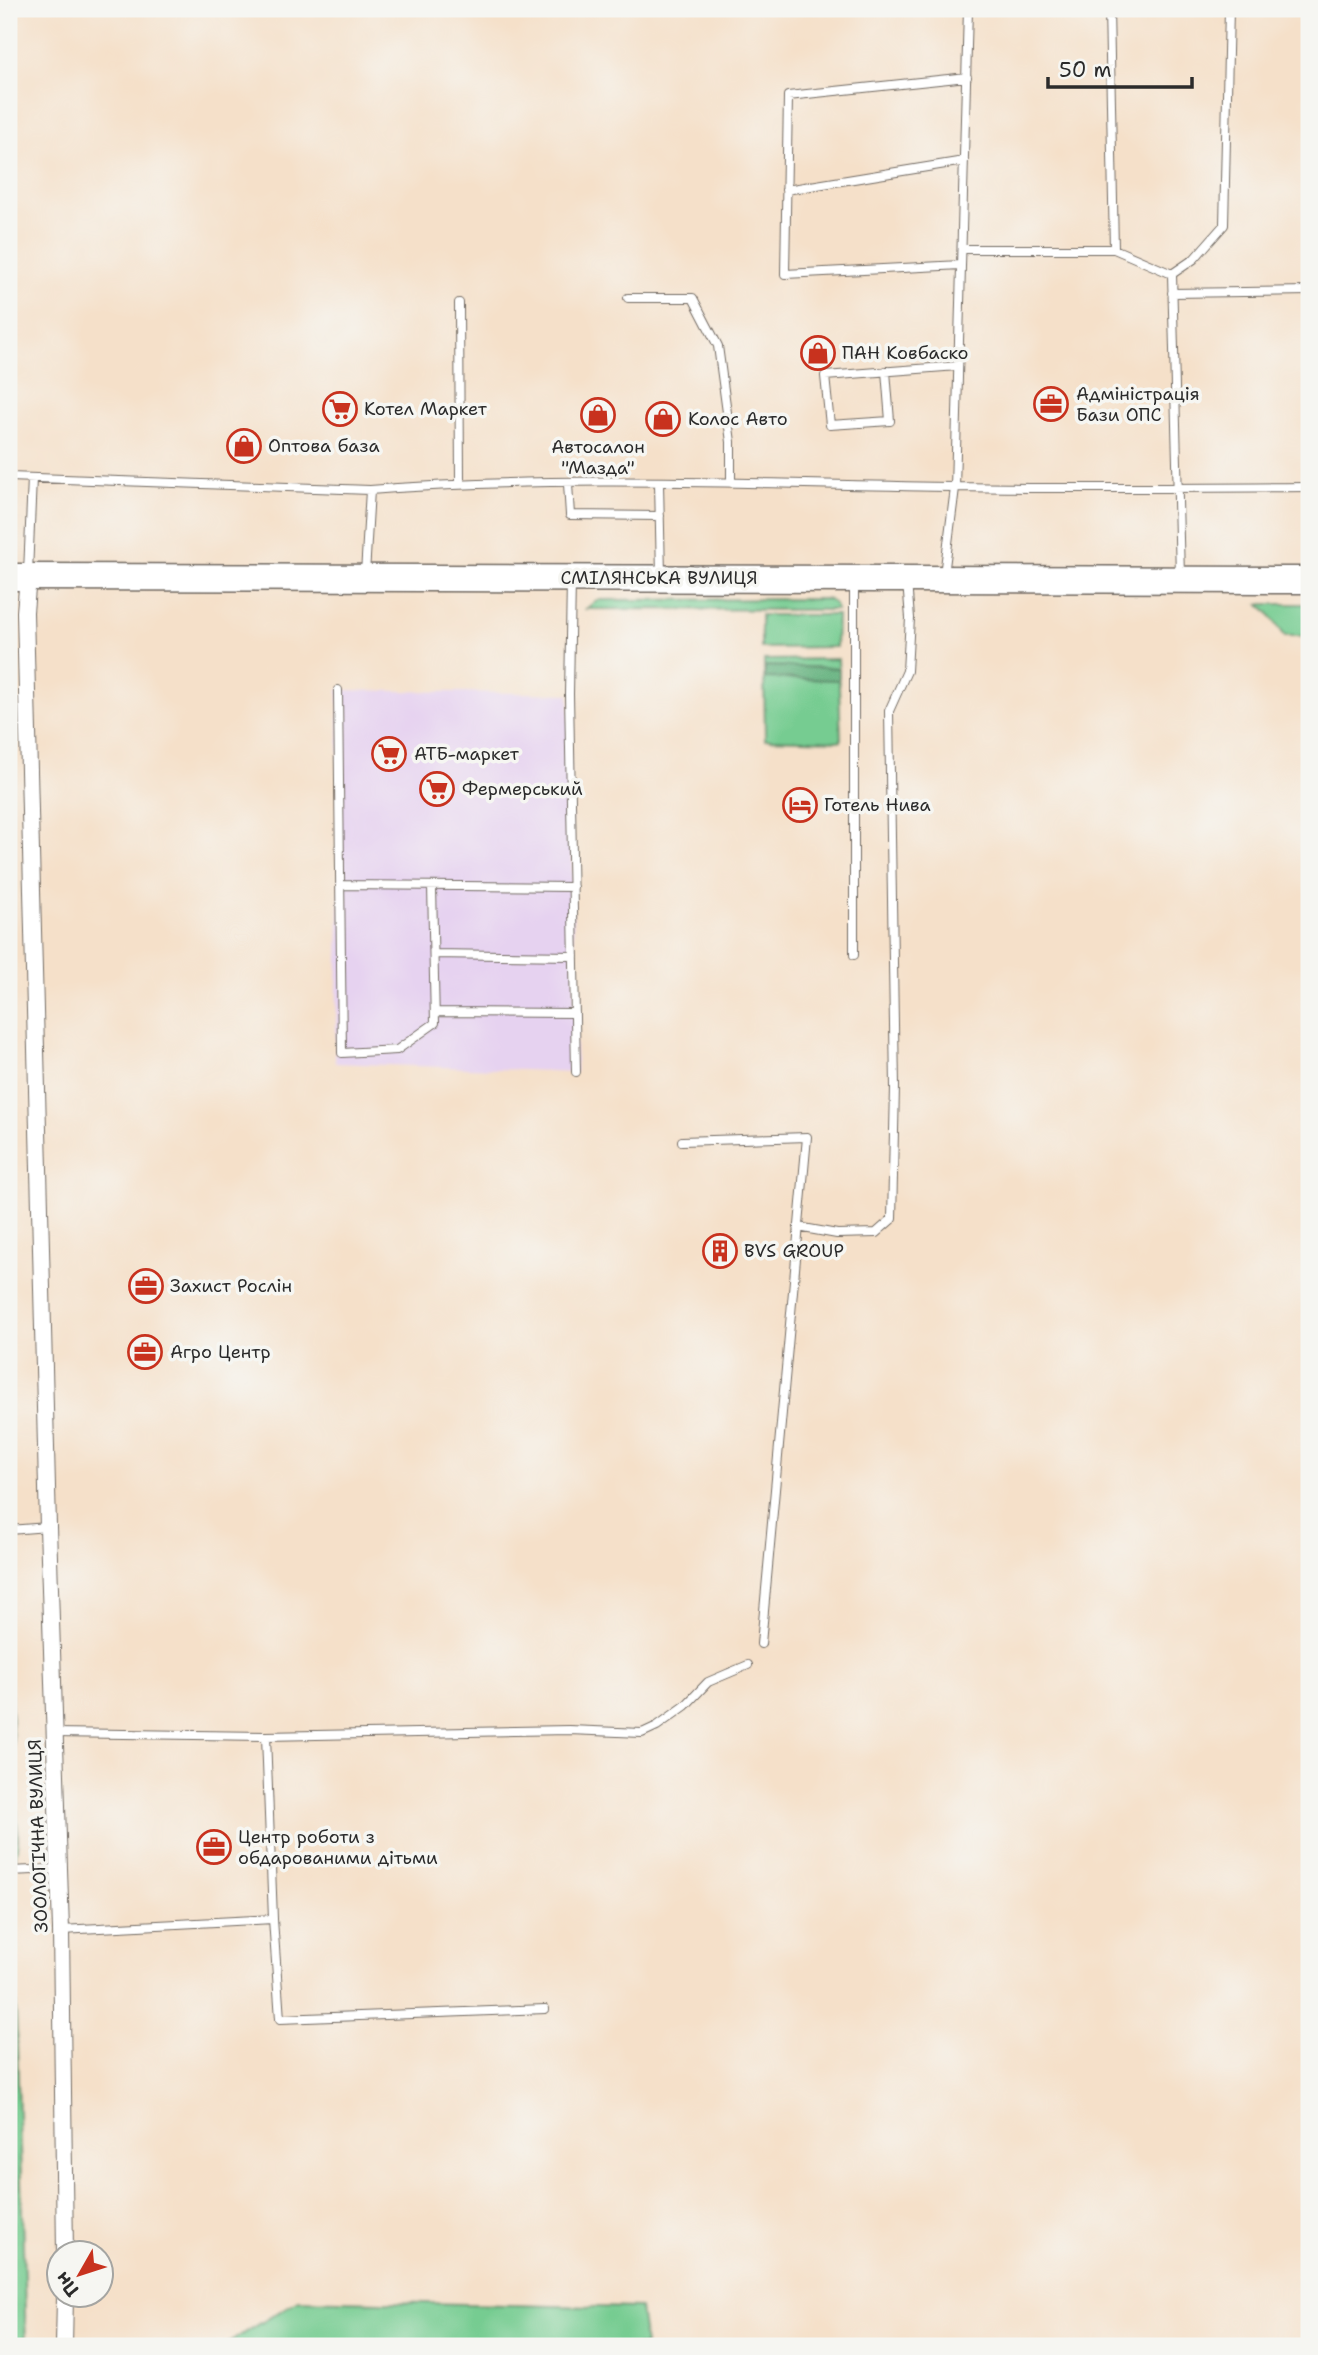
<svg xmlns="http://www.w3.org/2000/svg" width="1318" height="2355" font-family="'Shantell Sans',sans-serif">
  <rect width="100%" height="100%" fill="#f6f6f2"/>
  <filter id="ink" filterUnits="userSpaceOnUse"><feTurbulence type="fractalNoise" baseFrequency=".0143" numOctaves="2"/><feDisplacementMap in="SourceGraphic" scale="14" xChannelSelector="R" yChannelSelector="G"/><feConvolveMatrix kernelMatrix="1 2 1 2 8 2 1 2 1" color-interpolation-filters="sRGB"/></filter>
  <filter id="wash" filterUnits="userSpaceOnUse"><feTurbulence type="fractalNoise" baseFrequency=".00686" numOctaves="4" result="noise"/><feDisplacementMap in="SourceGraphic" scale="28" xChannelSelector="R" yChannelSelector="G"/><feGaussianBlur stdDeviation="1.57" result="paint"/><feColorMatrix in="noise" values="0 0 0 0 0 0 0 0 0 0 0 0 0 0 0 0 0 1.4 0 .05"/><feComposite in="paint" operator="in"/></filter>
  <g filter="url(#wash)">
    <rect width="100%" height="100%" fill="#f5e0c9"/>
    <path fill="#e6d2f0" d="M 338,690 L 569,694 L 576,1072 L 335,1063 L 340,885 Z"/>
    <path fill="#76cc91" stroke="#507c5e" stroke-width="2" d="M 827,599 L 834,603 L 837,610 L 586,609 L 597,600 Z
      M 1259,604 L 1309,604 L 1309,636 L 1285,636 L 1267,611 Z
      M 761,615 L 837,615 L 836,647 L 761,648 Z
      M 838,659 L 841,741 L 765,739 L 764,660 Z
      M 9,1675 L 18,1840 L 12,1880 L 26,2346 L 9,2346 Z
      M 298,2300 L 640,2308 L 645,2346 L 224,2346 Z"/>
    <path fill="#60b07b" stroke="#466e53" stroke-width="2" d="M 765,666 L 839,668 L 839,680 L 765,678 Z
      M 9,1675 L 18,1840 L 9,1840 Z"/>
  </g>
  <g filter="url(#ink)">
    <g fill="none" stroke-linecap="round" stroke-linejoin="round">
      <g stroke="#726a62" stroke-width="10">
        <path id="service" d="M 1109,9 L 1114,249
          M 786,190 L 964,161
          M 962,249 L 1114,249 L 1172,274
          M 961,265 L 785,274 L 788,96 L 967,77
          M 1172,274 L 1180,576
          M 1172,274 L 1194,259 L 1224,225 L 1229,9
          M 1172,293 L 1309,291
          M 628,298 L 693,298 L 718,346 L 731,442 L 731,483
          M 459,303 L 460,483
          M 886,371 L 890,421 L 830,425 L 825,376 L 958,366
          M 9,477 L 370,490
          M 659,483 L 661,575
          M 568,484 L 570,515 L 660,516
          M 28,573 L 32,478
          M 365,574 L 370,490 C 563,475 760,484 954,487 C 1072,489 1191,488 1309,487
          M 944,575 L 955,488 L 968,9
          M 571,581 L 569,694 L 576,1072
          M 338,690 L 342,1053 L 397,1050 L 435,1023 L 432,886
          M 340,885 L 573,887
          M 434,954 L 574,956
          M 854,955 L 854,582
          M 435,1012 L 575,1013
          M 682,1141 L 807,1137 L 761,1644
          M 798,1227 L 837,1234 L 876,1233 L 892,1219 L 895,1087 L 889,711 L 907,671 L 910,618 L 907,582
          M 9,1530 L 48,1527
          M 54,1733 L 266,1736 L 569,1730 L 642,1733 L 657,1726 L 685,1706 L 708,1682 L 748,1665
          M 266,1736 L 273,1919
          M 9,1871 L 58,1869
          M 61,1930 L 273,1919 L 280,2019 L 545,2009"/>
      </g>
      <g stroke="#726a62" stroke-width="18">
        <path id="minor" d="M 28,577 L 25,612 L 48,1527 L 61,1930 L 65,2254
          M 64,2346 L 65,2296"/>
      </g>
      <g stroke="#726a62" stroke-width="29">
        <path id="primary" d="M 9,577 L 1309,580"/>
      </g>
      <use href="#service" stroke="#fff" stroke-width="8"/>
      <use href="#minor" stroke="#fff" stroke-width="16"/>
      <use href="#primary" stroke="#fff" stroke-width="26"/>
    </g>
  </g>
  <defs>
    <g id="shop-ring" transform="scale(1.75)"><circle r="9.5" fill="#f6f6f2" stroke="#c8321e" stroke-width="1.5"/><path d="M-5-2.5h2.3a2.7 3.5 0 0 1 5.4 0H5L5.5 6h-11ZM-1.5-2.5h3a1.5 2.3 0 0 0-3 0Z" fill="#c8321e"/></g>
    <g id="office-ring" transform="scale(1.75)"><circle r="9.5" fill="#f6f6f2" stroke="#c8321e" stroke-width="1.5"/><path d="M-6-3h4V-5.5h4V-3h4V5H-6ZM-1-4.5V-3h2v-1.5ZM-6 0V1H6V0Z" fill="#c8321e"/></g>
    <g id="supermarket-ring" transform="scale(1.75)"><circle r="9.5" fill="#f6f6f2" stroke="#c8321e" stroke-width="1.5"/><path d="M-6-5.5h2.5l.6 2H6L4.5 2H-2.5L-4.4-4H-6ZM-1.5 3.2a1.3 1.3 0 1 0 .1 0ZM3 3.2a1.3 1.3 0 1 0 .1 0Z" fill="#c8321e"/></g>
    <g id="hotel-ring" transform="scale(1.75)"><circle r="9.5" fill="#f6f6f2" stroke="#c8321e" stroke-width="1.5"/><path d="M-6-4.5h1.5V1H6V5H4.5V3h-9V5H-6ZM-4 0a1.8 1.8 0 1 1 3.6 0ZM.5 0V-2.5h3Q6-2.5 6 0Z" fill="#c8321e"/></g>
    <g id="building-ring" transform="scale(1.75)"><circle r="9.5" fill="#f6f6f2" stroke="#c8321e" stroke-width="1.5"/><path d="M-4-6H4V6H1V3H-1V6H-4ZM-2.5-4.3h1.7v1.8h-1.7ZM.8-4.3h1.7v1.8H.8ZM-2.5-1h1.7V.8h-1.7ZM.8-1h1.7V.8H.8Z" fill="#c8321e"/></g>
  </defs>
  <g fill-rule="evenodd">
    <use href="#shop-ring" x="818" y="353"/>
    <use href="#office-ring" x="1051" y="404"/>
    <use href="#supermarket-ring" x="340" y="409"/>
    <use href="#shop-ring" x="598" y="415"/>
    <use href="#shop-ring" x="663" y="419"/>
    <use href="#shop-ring" x="244" y="446"/>
    <use href="#supermarket-ring" x="389" y="754"/>
    <use href="#supermarket-ring" x="437" y="789"/>
    <use href="#hotel-ring" x="800" y="805"/>
    <use href="#building-ring" x="720" y="1251"/>
    <use href="#office-ring" x="146" y="1286"/>
    <use href="#office-ring" x="145" y="1352"/>
    <use href="#office-ring" x="214" y="1847"/>
  </g>
  <g text-anchor="middle" stroke-width="7" stroke-linejoin="round" paint-order="stroke">
    <g font-size="18" fill="#2b2b2b" stroke="#f6f6f2" text-anchor="start">
      <text x="842" y="359">ПАН Ковбаско</text>
      <text x="1076" y="400">Адміністрація<tspan x="1076" dy="21">Бази ОПС</tspan></text>
      <text x="364" y="415">Котел Маркет</text>
      <text x="688" y="425">Колос Авто</text>
      <text x="268" y="452">Оптова база</text>
      <text x="598" y="453" text-anchor="middle">Автосалон<tspan x="598" dy="21">"Мазда"</tspan></text>
      <text x="414" y="760">АТБ-маркет</text>
      <text x="462" y="795">Фермерський</text>
      <text x="824" y="811">Готель Нива</text>
      <text x="744" y="1257">BVS GROUP</text>
      <text x="170" y="1292">Захист Рослін</text>
      <text x="170" y="1358">Агро Центр</text>
      <text x="238" y="1843">Центр роботи з<tspan x="238" dy="21">обдарованими дітьми</tspan></text>
    </g>
    <g font-size="18" fill="#2b2b2b" stroke="#f6f6f2">
      <text x="659" y="584">СМІЛЯНСЬКА ВУЛИЦЯ</text>
      <text transform="translate(38 1836) rotate(-92)" y="6">ЗООЛОГІЧНА ВУЛИЦЯ</text>
    </g>
  </g>
  <rect width="1318" height="2355" fill="none" stroke="#f6f6f2" stroke-width="35"/>
  <g transform="translate(80 2274) rotate(231)"><circle r="33" fill="#f6f6f2" stroke="#a5a5a2" stroke-width="2"/>
  <path d="M0-5L12 26L0 18L-12 26Z" fill="#c8321e"/>
  <text y="-10" font-size="19" font-weight="bold" text-anchor="middle" fill="#2b2b2b">Пн</text>
  </g>
  <path d="M1048 77v10h144v-10" fill="none" stroke="#2b2b2b" stroke-width="3.5"/>
  <text x="1059" y="77" font-size="21" fill="#2b2b2b" stroke="#f6f6f2" stroke-width="5" paint-order="stroke">50 m</text>
</svg>
